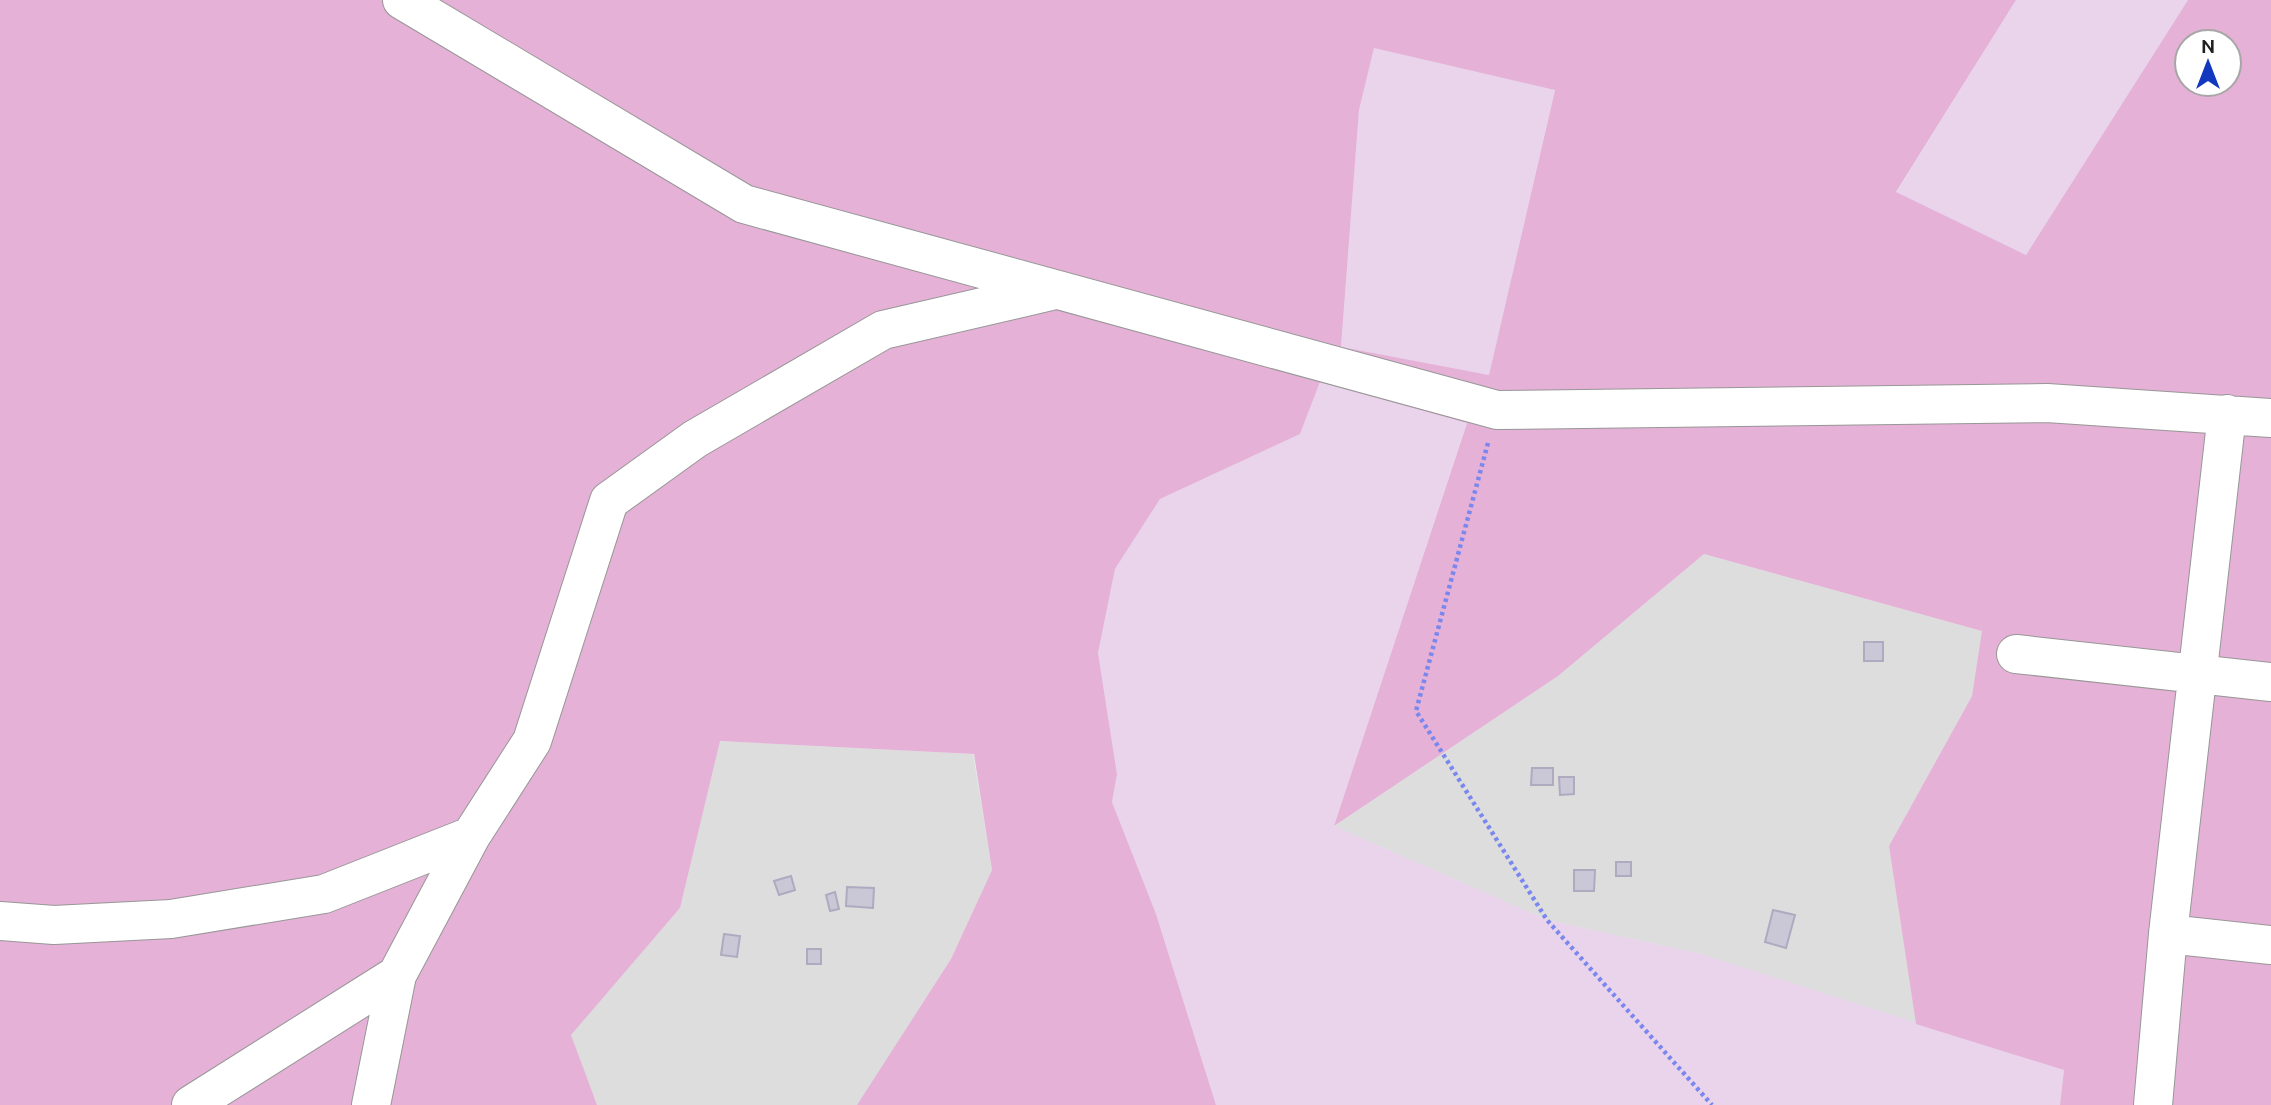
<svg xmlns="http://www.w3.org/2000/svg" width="2271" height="1105" font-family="Ubuntu,sans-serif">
  <rect width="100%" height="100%" fill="#ebe7ef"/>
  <path fill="#ddddde" d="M 1704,554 L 1983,631 L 1972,696 L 1889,846 L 1916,1024 L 1701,954 L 1547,920 L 1334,826 L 1558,676 Z
    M 719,741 L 973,754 L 992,870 L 951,959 L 857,1105 L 597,1105 L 570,1035 L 680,908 Z"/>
  <path fill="#e9d4ec" d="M 2016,0 L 2188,0 L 2026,255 L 1896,193 Z
    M 1374,48 L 1555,89 L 1489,375 L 1341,348 L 1359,110 Z
    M 1320,382 L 1467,422 L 1334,826 L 1547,920 L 1701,954 L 2064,1070 L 2060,1105 L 1216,1105 L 1156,914 L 1112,802 L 1117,774 L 1098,653 L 1115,569 L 1160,499 L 1300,434 Z"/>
  <path fill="#e5b1d6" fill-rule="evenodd" d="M 0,0 L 2016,0 L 1896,192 L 2026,255 L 2188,0 L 2271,0 L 2271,1105 L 2060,1105 L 2064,1070 L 1916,1024 L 1889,846 L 1972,696 L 1982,631 L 1704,554 L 1558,676 L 1334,826 L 1467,423 L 1320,382 L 1300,434 L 1160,499 L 1115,569 L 1098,653 L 1117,774 L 1112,802 L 1156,914 L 1216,1105 L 857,1105 L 951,959 L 992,870 L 974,754 L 720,741 L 680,908 L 571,1035 L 597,1105 L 0,1105 ZM 2187,42 L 2229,42 L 2229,84 L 2187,84 ZM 1374,48 L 1555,90 L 1489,375 L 1341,347 L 1359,110 Z"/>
  <path fill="#cac7d6" stroke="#afaac0" stroke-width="2" d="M 1864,642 L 1883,642 L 1883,661 L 1864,661 Z
    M 1532,768 L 1553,768 L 1553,785 L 1531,785 Z
    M 1559,777 L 1574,777 L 1574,794 L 1560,795 Z
    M 1616,862 L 1631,862 L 1631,876 L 1616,876 Z
    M 1574,870 L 1595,870 L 1594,891 L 1574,891 Z
    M 791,876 L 795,890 L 779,895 L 774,881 Z
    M 847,887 L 874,888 L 873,908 L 846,906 Z
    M 835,892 L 839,909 L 830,911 L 826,895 Z
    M 1773,910 L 1795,915 L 1786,948 L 1765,942 Z
    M 724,934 L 740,936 L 737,957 L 721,955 Z
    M 807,949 L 821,949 L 821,964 L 807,964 Z"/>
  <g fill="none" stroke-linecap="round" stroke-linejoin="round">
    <g stroke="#979797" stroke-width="40">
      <path id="street" d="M 402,0 L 744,204 L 1497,410 L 2047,403 L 2271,418
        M 2016,654 L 2271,682
        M 0,921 L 54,925 L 171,919 L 324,894 L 471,836
        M 2168,934 L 2271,945
        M 191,1105 L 397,975 L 471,836 L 532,741 L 609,501 L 695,439 L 883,330 L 1051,291
        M 371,1105 L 397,975
        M 2153,1105 L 2168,934 L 2227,414"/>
    </g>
    <path stroke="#7987ee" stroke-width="4.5" stroke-dasharray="3.5 3.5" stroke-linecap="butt" d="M 1488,443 L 1416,711 L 1547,920 L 1712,1105"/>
    <use href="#street" stroke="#fff" stroke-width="38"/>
  </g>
  <g transform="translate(2208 63)"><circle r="33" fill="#ffffff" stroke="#a6a6a6" stroke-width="2"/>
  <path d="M0-5L12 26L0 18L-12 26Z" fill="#1138be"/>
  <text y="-10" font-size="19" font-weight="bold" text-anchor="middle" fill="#202020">N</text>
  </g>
</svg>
